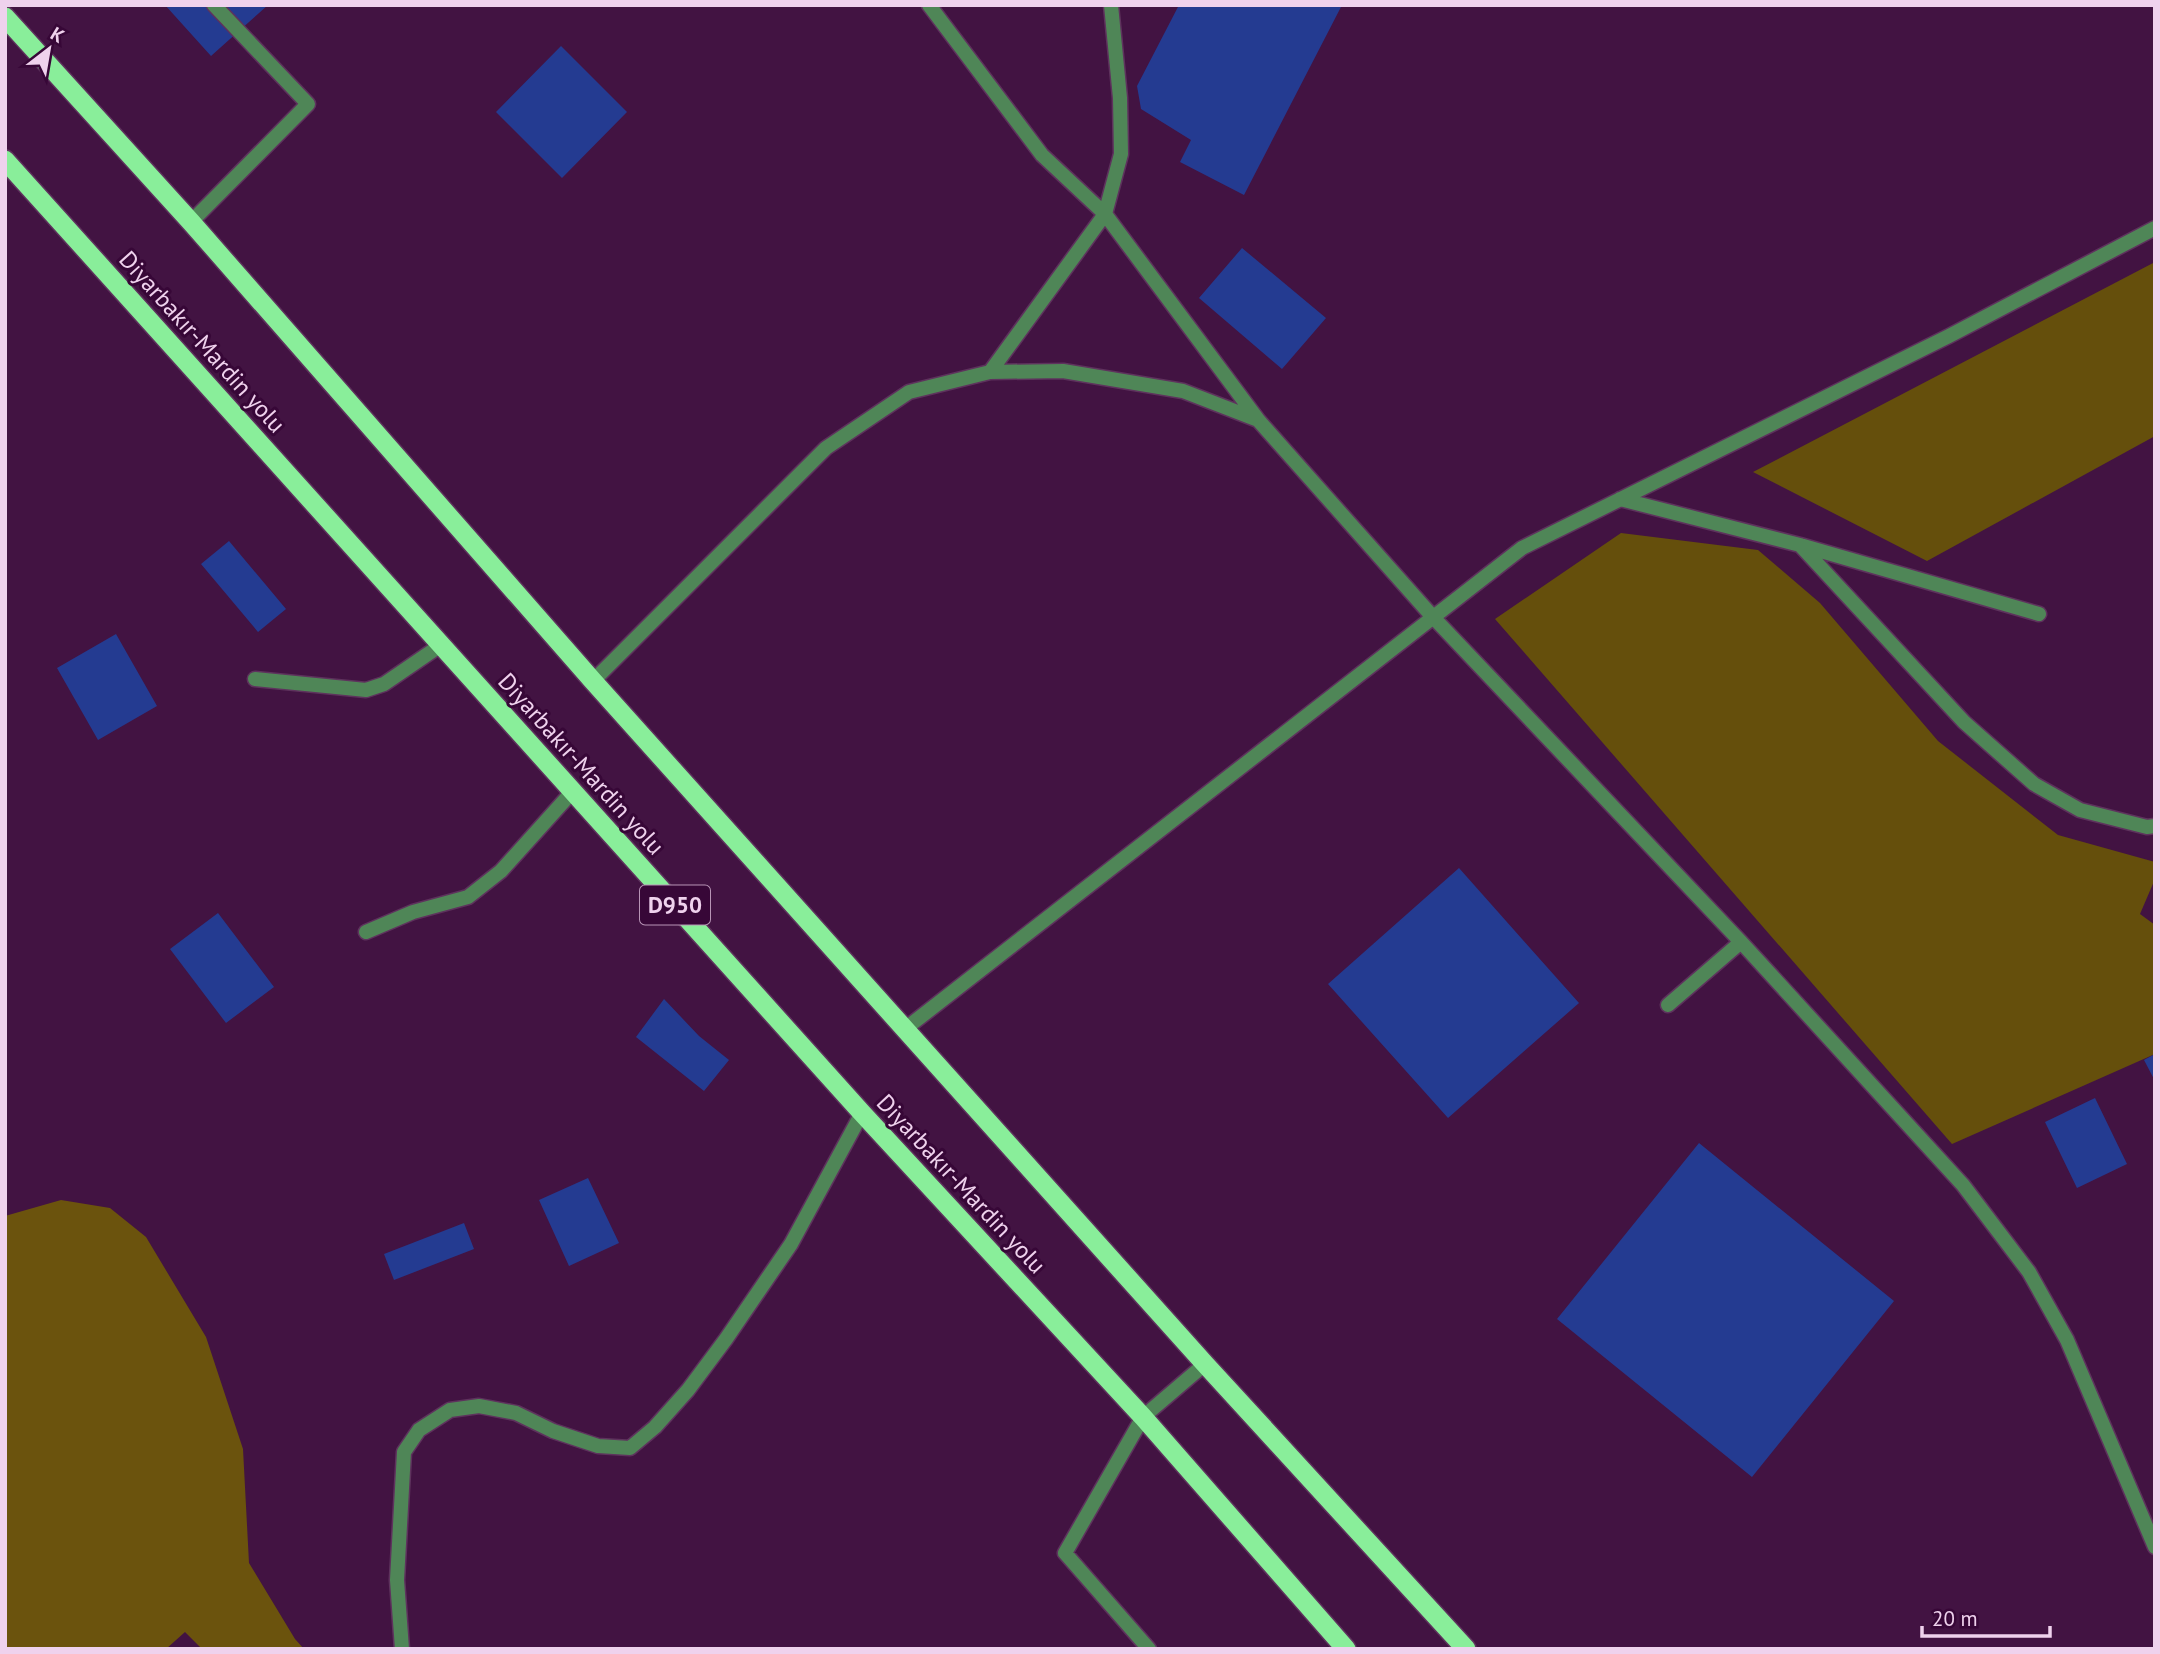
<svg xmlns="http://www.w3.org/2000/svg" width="2160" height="1654" font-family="'PT Sans',sans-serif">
  <rect width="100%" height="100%" fill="#421342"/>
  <path fill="#654f0c" d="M 2155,262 L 2155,436 L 1927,561 L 1753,472 Z
    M 1621,533 L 1758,550 L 1820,603 L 1938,741 L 2058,835 L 2155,862 L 2155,879 L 2140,914 L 2155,925 L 2155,1054 L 1952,1144 L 1495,619 Z"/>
  <path fill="#6b530d" d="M 61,1200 L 110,1208 L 146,1237 L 206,1337 L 243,1449 L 249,1563 L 295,1639 L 304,1649 L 202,1649 L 185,1632 L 166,1649 L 5,1649 L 5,1216 Z"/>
  <path fill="#243b91" d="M 165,5 L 268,5 L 211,56 Z
    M 1179,5 L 1342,5 L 1244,195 L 1180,162 L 1191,140 L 1141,109 L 1137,86 Z
    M 561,46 L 627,112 L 562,178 L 496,112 Z
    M 1242,248 L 1326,318 L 1282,369 L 1199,298 Z
    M 229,541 L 286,609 L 258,632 L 201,564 Z
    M 116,634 L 157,706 L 98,740 L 57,668 Z
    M 1459,868 L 1579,1003 L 1448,1118 L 1328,984 Z
    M 218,913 L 274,987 L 226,1023 L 170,949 Z
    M 664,999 L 699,1036 L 729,1060 L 704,1091 L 636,1037 Z
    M 2155,1054 L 2155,1081 L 2144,1060 Z
    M 2095,1098 L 2127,1164 L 2077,1188 L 2045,1122 Z
    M 1699,1143 L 1894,1301 L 1752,1477 L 1557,1319 Z
    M 588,1178 L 619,1243 L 569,1266 L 539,1200 Z
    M 464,1223 L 474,1249 L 394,1280 L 384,1254 Z"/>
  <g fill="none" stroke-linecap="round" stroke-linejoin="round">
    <g stroke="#5e325d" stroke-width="17">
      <path id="service" d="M 929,5 L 1042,155 L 1105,214 L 1259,421 L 1432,616 L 1741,942 L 1963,1185 L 2029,1272 L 2067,1340 L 2155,1547
        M 191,222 L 308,104 L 214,5
        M 990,372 L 1105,214 L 1121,154 L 1120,98 L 1111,5
        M 1620,499 L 1800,545 L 2039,614
        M 1800,545 L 1964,722 L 2034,784 L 2080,810 L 2147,827 L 2155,826
        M 255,679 L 366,690 L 384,684 L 441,645
        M 593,681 L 826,448 L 909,392 L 990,372 L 1063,371 L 1183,391 L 1258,420
        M 366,932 L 413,912 L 468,897 L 501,871 L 573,791
        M 1668,1005 L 1741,942
        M 905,1029 L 1522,548 L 1949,336 L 2155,228
        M 402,1649 L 397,1580 L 404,1452 L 419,1430 L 450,1410 L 479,1406 L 516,1413 L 553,1431 L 598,1446 L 630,1448 L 655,1427 L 688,1390 L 726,1339 L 791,1244 L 862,1113
        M 1149,1649 L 1065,1553 L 1143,1417 L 1205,1364"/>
    </g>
    <g stroke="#5e325d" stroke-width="22">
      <path id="trunk" d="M 5,17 L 191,222 L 593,681 L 1205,1364 L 1466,1649
        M 5,160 L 862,1113 L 1143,1417 L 1346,1649"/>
    </g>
    <use href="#service" stroke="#4f8657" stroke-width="14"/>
    <use href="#trunk" stroke="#89ee9a" stroke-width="19"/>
  </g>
  <g text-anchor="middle" stroke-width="6" stroke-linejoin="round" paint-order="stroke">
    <rect fill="#370737" stroke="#b895b6" stroke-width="2" x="640" y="885.5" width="70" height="39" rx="5"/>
    <g font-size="23" font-weight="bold" fill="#efd2ed">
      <text x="675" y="913">D950</text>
    </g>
    <g font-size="24" fill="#efd2ed" stroke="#370737">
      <text transform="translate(202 342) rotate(48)" y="8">Diyarbakır-Mardin yolu</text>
      <text transform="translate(581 764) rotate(48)" y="8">Diyarbakır-Mardin yolu</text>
      <text transform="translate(961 1184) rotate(47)" y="8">Diyarbakır-Mardin yolu</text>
    </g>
  </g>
  <rect width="2160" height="1654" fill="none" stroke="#efd2ed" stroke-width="14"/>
  <g transform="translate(49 49) rotate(31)" stroke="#370737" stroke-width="5" paint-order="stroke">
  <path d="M0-5L12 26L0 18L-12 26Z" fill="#efd2ed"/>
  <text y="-10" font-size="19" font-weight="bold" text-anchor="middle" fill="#efd2ed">K</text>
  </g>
  <path d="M1922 1626v10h128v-10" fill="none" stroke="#efd2ed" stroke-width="3.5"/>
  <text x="1932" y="1626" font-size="21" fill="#efd2ed" stroke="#370737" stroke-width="5" paint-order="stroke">20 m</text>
</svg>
